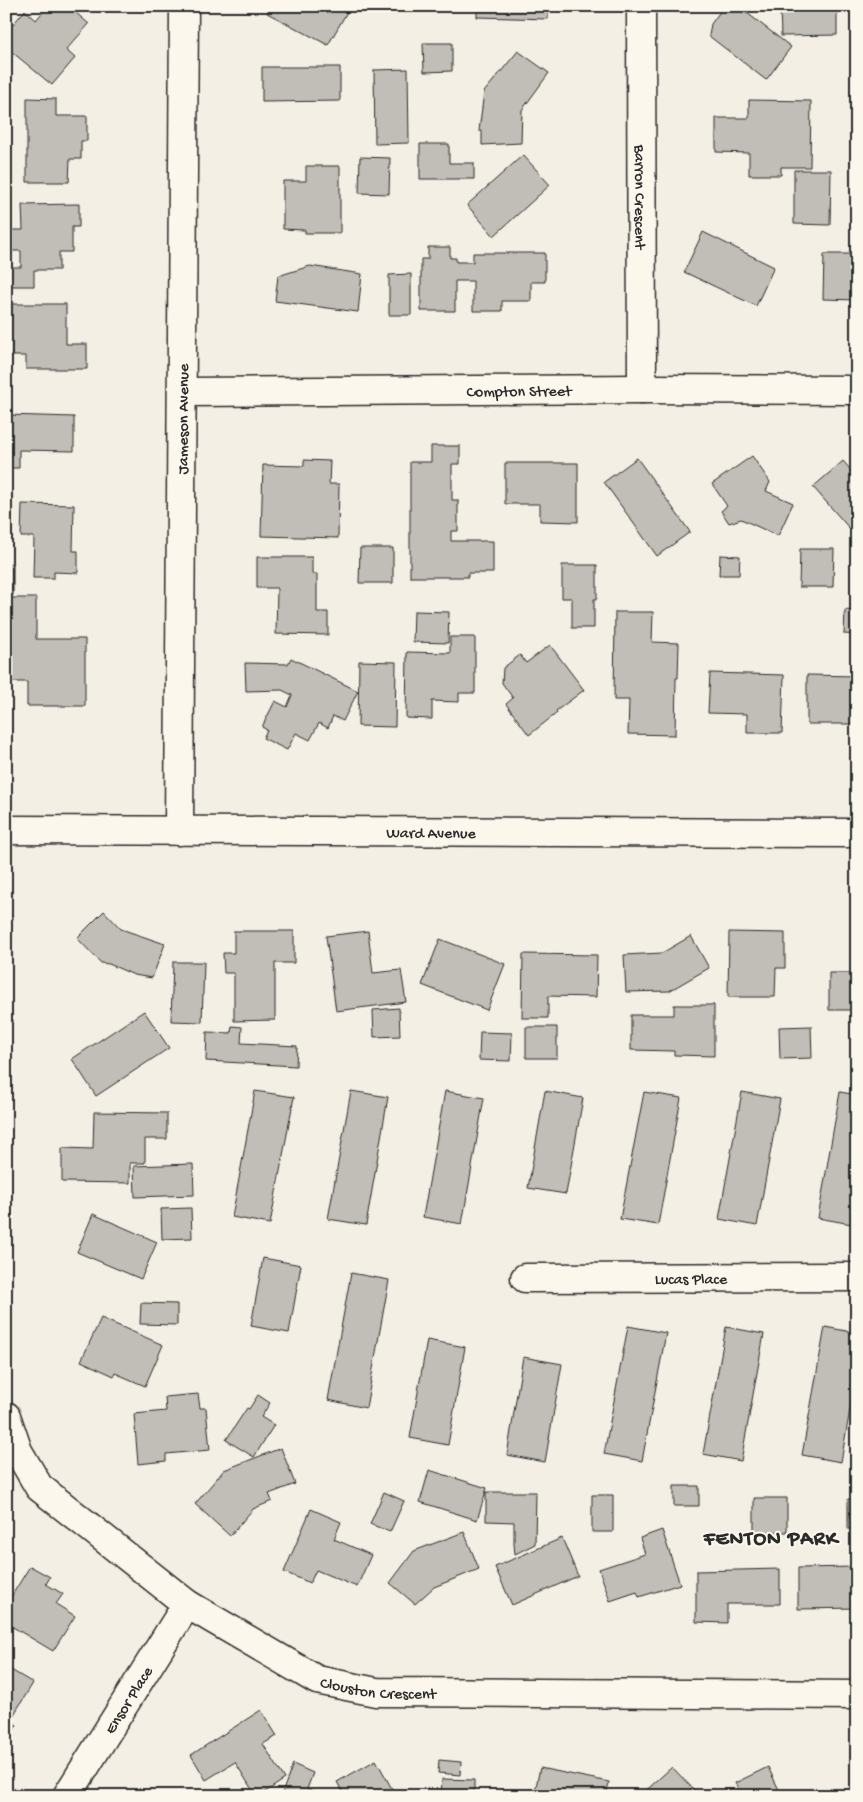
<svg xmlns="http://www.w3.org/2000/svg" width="863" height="1802" font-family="'Gochi Hand',sans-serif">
  <rect width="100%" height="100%" fill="#f3efe4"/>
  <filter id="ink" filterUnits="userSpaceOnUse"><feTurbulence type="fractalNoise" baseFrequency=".02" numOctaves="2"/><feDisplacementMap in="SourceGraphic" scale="10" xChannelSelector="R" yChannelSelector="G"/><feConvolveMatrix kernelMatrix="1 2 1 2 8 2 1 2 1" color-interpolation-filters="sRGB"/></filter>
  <g filter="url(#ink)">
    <path fill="#c0beb6" stroke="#2b2b2b" d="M 48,6 L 68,6 L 89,24 L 66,50 L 75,58 L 52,85 L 6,47 L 6,33 L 25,10 L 36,20 Z
      M 270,6 L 337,6 L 347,12 L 328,45 L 267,13 Z
      M 477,6 L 549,6 L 548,19 L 477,17 Z
      M 724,6 L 738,6 L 791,47 L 766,80 L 709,36 L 711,24 Z
      M 780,6 L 837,6 L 837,35 L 781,36 Z
      M 423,43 L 452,43 L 452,71 L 424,72 Z
      M 518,51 L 549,73 L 522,110 L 521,143 L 482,145 L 482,131 L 479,131 L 484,92 Z
      M 262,67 L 340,67 L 340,101 L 262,102 Z
      M 408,69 L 409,143 L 375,144 L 374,70 Z
      M 27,98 L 56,99 L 56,116 L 87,116 L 87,141 L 81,141 L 81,159 L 70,159 L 69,182 L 27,182 Z
      M 749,100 L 811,101 L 810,167 L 781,167 L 781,175 L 749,175 L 749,153 L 716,152 L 716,118 L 749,118 Z
      M 420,144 L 449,144 L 449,163 L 474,163 L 474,179 L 420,179 Z
      M 523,155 L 550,185 L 494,236 L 467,205 Z
      M 360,157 L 390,158 L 389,194 L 359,193 Z
      M 306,166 L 340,166 L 340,233 L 305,233 L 305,230 L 283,229 L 283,181 L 306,181 Z
      M 794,170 L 831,170 L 830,225 L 794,224 Z
      M 79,204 L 79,227 L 72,227 L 72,252 L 59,252 L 59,270 L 34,270 L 34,286 L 6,286 L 6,260 L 10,260 L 10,267 L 21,267 L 21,251 L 10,251 L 10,230 L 23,230 L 22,205 Z
      M 703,232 L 774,267 L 756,306 L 684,272 Z
      M 428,247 L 450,247 L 450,258 L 456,258 L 456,262 L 473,262 L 473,253 L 545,253 L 545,282 L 531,282 L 531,301 L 502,301 L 502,311 L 473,311 L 473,281 L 455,281 L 455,311 L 421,311 L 421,259 L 428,259 Z
      M 824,254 L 857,254 L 857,300 L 823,299 Z
      M 310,266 L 362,274 L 358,312 L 275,301 L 278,276 Z
      M 411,274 L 411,315 L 389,315 L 389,275 Z
      M 6,304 L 66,304 L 66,344 L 87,344 L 87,369 L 26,369 L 26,356 L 6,356 Z
      M 6,360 L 10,360 L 10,389 L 6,389 Z
      M 6,415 L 74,417 L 74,451 L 19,450 L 19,468 L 6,468 Z
      M 431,446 L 460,446 L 460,464 L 452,464 L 452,500 L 458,500 L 458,531 L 451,531 L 451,541 L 493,541 L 493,573 L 468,573 L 468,577 L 410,577 L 410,462 L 431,462 Z
      M 752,456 L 770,482 L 766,491 L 793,503 L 778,536 L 741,519 L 729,523 L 721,511 L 727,506 L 712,484 Z
      M 637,458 L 690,532 L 657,556 L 604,482 Z
      M 304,460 L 330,461 L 329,484 L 339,484 L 338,538 L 261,536 L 263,465 L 304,466 Z
      M 843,461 L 857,477 L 857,537 L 813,487 Z
      M 505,463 L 578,463 L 578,522 L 540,521 L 540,504 L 505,504 Z
      M 22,504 L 74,505 L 73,551 L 78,551 L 78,573 L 54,572 L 54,578 L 33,578 L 34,537 L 21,537 Z
      M 360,548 L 393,548 L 393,583 L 359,583 Z
      M 800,549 L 834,549 L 833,587 L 799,587 Z
      M 720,555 L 740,556 L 739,575 L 719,575 Z
      M 257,557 L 312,557 L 312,574 L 317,574 L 317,612 L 328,612 L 328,635 L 276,634 L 277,588 L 257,588 Z
      M 6,564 L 13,564 L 13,595 L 6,595 Z
      M 562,565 L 597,565 L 597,599 L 594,599 L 594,628 L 572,628 L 572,598 L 562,598 Z
      M 6,598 L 36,598 L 36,639 L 85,639 L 85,706 L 27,706 L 27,682 L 6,682 Z
      M 845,610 L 857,611 L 857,635 L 844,634 Z
      M 414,611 L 449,612 L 448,643 L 413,642 Z
      M 615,612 L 653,612 L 652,642 L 679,643 L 678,678 L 676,678 L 675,735 L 628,734 L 629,700 L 614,700 Z
      M 450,637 L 475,637 L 475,693 L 459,693 L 459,702 L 432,701 L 432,719 L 406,718 L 407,652 L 450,653 Z
      M 550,645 L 584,690 L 556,711 L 557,713 L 529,735 L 506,704 L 513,698 L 502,683 L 503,668 L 520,655 L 526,663 Z
      M 291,658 L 358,691 L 343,721 L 333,716 L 328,728 L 319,723 L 310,740 L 296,733 L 287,750 L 263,738 L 267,730 L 262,727 L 275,701 L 287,707 L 292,695 L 282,690 L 246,691 L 245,663 L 288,664 Z
      M 359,661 L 396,662 L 395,727 L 358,726 Z
      M 710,673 L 784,675 L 782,733 L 747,733 L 747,714 L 708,713 Z
      M 807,675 L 857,676 L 857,724 L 807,724 Z
      M 104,911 L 121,929 L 165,944 L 152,978 L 134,975 L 109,964 L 101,963 L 77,938 Z
      M 234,931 L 294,931 L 294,963 L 275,963 L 275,1020 L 234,1021 L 234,973 L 224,973 L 223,953 L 234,953 Z
      M 368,931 L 373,973 L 401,970 L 406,1002 L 336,1011 L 326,936 Z
      M 729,932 L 785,933 L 785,968 L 776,968 L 775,997 L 728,997 Z
      M 691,936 L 709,968 L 669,991 L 626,992 L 624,955 L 662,953 Z
      M 440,939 L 505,964 L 487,1010 L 422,985 Z
      M 523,954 L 597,955 L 596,997 L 548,996 L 548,1018 L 522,1018 Z
      M 173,962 L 204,962 L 202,1022 L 171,1021 Z
      M 829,973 L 857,973 L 857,1010 L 829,1010 Z
      M 674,1005 L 714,1005 L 714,1056 L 674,1055 L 674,1051 L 631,1050 L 631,1015 L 674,1015 Z
      M 399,1008 L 400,1036 L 374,1037 L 373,1010 Z
      M 144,1011 L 169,1048 L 96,1096 L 72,1059 Z
      M 232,1026 L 242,1027 L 241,1043 L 297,1046 L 296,1066 L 206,1061 L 207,1032 L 231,1033 Z
      M 811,1026 L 812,1058 L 780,1059 L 779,1027 Z
      M 526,1027 L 557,1027 L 557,1058 L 526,1058 Z
      M 480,1032 L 512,1033 L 511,1061 L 479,1060 Z
      M 255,1091 L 294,1097 L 270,1224 L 232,1217 Z
      M 351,1091 L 388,1097 L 366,1225 L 328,1219 Z
      M 445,1091 L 484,1098 L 462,1224 L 423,1217 Z
      M 545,1091 L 583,1098 L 566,1194 L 528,1188 Z
      M 644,1092 L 681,1098 L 658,1225 L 620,1219 Z
      M 742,1092 L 780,1099 L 757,1226 L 719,1219 Z
      M 840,1092 L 857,1095 L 857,1225 L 818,1218 Z
      M 94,1112 L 167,1113 L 167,1139 L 145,1139 L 145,1163 L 130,1163 L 130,1183 L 62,1182 L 62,1148 L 93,1149 Z
      M 193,1164 L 194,1195 L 135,1197 L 134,1166 Z
      M 191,1208 L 192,1238 L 162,1239 L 161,1209 Z
      M 93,1214 L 157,1242 L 141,1279 L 77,1252 Z
      M 263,1258 L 301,1265 L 289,1333 L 251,1326 Z
      M 351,1273 L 389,1280 L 366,1408 L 328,1400 Z
      M 141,1303 L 177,1304 L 177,1325 L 140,1324 Z
      M 101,1318 L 163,1345 L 145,1386 L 115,1373 L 114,1376 L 81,1361 Z
      M 628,1326 L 666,1333 L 642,1461 L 604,1454 Z
      M 726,1327 L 764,1334 L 741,1461 L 703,1454 Z
      M 825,1327 L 857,1333 L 857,1369 L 841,1462 L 802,1455 Z
      M 427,1340 L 465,1347 L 448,1445 L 410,1438 Z
      M 523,1357 L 562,1364 L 545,1462 L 507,1455 Z
      M 198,1394 L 200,1408 L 206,1408 L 210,1450 L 166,1454 L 166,1461 L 138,1464 L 134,1414 L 166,1411 L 165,1397 Z
      M 258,1395 L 270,1403 L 261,1417 L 274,1425 L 254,1457 L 226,1440 L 247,1408 L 249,1409 Z
      M 281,1448 L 295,1484 L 269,1494 L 272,1501 L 253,1509 L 230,1536 L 195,1504 L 224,1470 Z
      M 429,1470 L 487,1488 L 477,1520 L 420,1502 Z
      M 674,1486 L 699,1486 L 699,1506 L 674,1506 Z
      M 384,1492 L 404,1501 L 390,1532 L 370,1524 Z
      M 486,1492 L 536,1492 L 535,1544 L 515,1554 L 514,1544 L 514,1522 L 486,1521 Z
      M 592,1495 L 613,1495 L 613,1532 L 592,1532 Z
      M 754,1498 L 787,1498 L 787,1532 L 754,1532 Z
      M 848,1499 L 857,1499 L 857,1529 L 848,1529 Z
      M 311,1509 L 341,1522 L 334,1539 L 371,1555 L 357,1587 L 316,1570 L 310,1583 L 284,1572 Z
      M 662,1530 L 680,1584 L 639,1597 L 637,1592 L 610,1601 L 599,1569 L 645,1554 L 640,1538 Z
      M 464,1532 L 479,1569 L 434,1587 L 415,1604 L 390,1583 L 414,1551 Z
      M 562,1538 L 578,1576 L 512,1605 L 495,1567 Z
      M 30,1566 L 50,1577 L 46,1584 L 63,1594 L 56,1604 L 75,1616 L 53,1651 L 6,1623 L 6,1605 Z
      M 857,1567 L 857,1608 L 798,1609 L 798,1568 Z
      M 780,1569 L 780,1604 L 727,1604 L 727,1623 L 696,1622 L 696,1571 Z
      M 6,1667 L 33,1683 L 10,1721 L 17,1725 L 6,1741 Z
      M 261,1710 L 277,1736 L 263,1744 L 285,1779 L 259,1796 L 256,1796 L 235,1762 L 206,1780 L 191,1755 Z
      M 376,1760 L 396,1796 L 345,1796 L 337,1782 Z
      M 439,1760 L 461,1762 L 460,1775 L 438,1773 Z
      M 293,1764 L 313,1773 L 307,1789 L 313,1792 L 311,1796 L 281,1796 Z
      M 672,1767 L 698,1794 L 696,1796 L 640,1796 Z
      M 768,1767 L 782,1796 L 738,1796 L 741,1794 L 735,1783 Z
      M 540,1768 L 609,1782 L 606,1796 L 534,1796 Z
      M 442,1779 L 474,1780 L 474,1796 L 441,1796 Z
      M 834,1791 L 857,1791 L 857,1796 L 834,1796 Z"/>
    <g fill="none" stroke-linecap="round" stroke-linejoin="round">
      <g stroke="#2b2b2b" stroke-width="31">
        <g id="minor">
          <path id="s1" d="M 641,6 L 642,389"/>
          <path id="s2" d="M 183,392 L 642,389 L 857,390"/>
          <path id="s3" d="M 6,830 L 857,833"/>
          <path id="s4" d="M 179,831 L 184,6"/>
          <path id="s5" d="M 525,1278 L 857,1277"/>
          <path id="s6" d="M 6,1416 L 18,1451 L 39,1487 L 187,1604 L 317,1680 L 376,1692 L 857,1695"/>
          <path id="s7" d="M 67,1796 L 187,1604"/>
        </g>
      </g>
      <use href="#minor" stroke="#fbf7ec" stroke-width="28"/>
    </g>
  </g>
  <g text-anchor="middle" stroke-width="4" stroke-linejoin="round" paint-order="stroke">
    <g font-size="16" fill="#2b2b2b" stroke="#fbf7ec">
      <text dy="6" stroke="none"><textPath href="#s1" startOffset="191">Barron Crescent</textPath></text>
      <text dy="6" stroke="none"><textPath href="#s2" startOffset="336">Compton Street</textPath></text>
      <text dy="6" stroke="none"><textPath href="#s4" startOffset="412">Jameson Avenue</textPath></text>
      <text dy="6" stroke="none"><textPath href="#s3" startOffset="425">Ward Avenue</textPath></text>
      <text dy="6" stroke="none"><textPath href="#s5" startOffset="166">Lucas Place</textPath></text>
      <text dy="6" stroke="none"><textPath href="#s6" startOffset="480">Clouston Crescent</textPath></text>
      <text dy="6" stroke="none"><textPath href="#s7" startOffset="114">Ensor Place</textPath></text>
    </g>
    <g font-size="21" font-weight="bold" letter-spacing="1" fill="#2b2b2b" stroke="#fbf7ec">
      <text x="771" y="1544">FENTON PARK</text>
    </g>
  </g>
  <rect width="863" height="1802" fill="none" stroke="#fbf7ec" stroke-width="25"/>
  <rect x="12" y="12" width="838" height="1777" fill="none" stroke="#2b2b2b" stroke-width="2" filter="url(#ink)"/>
</svg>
